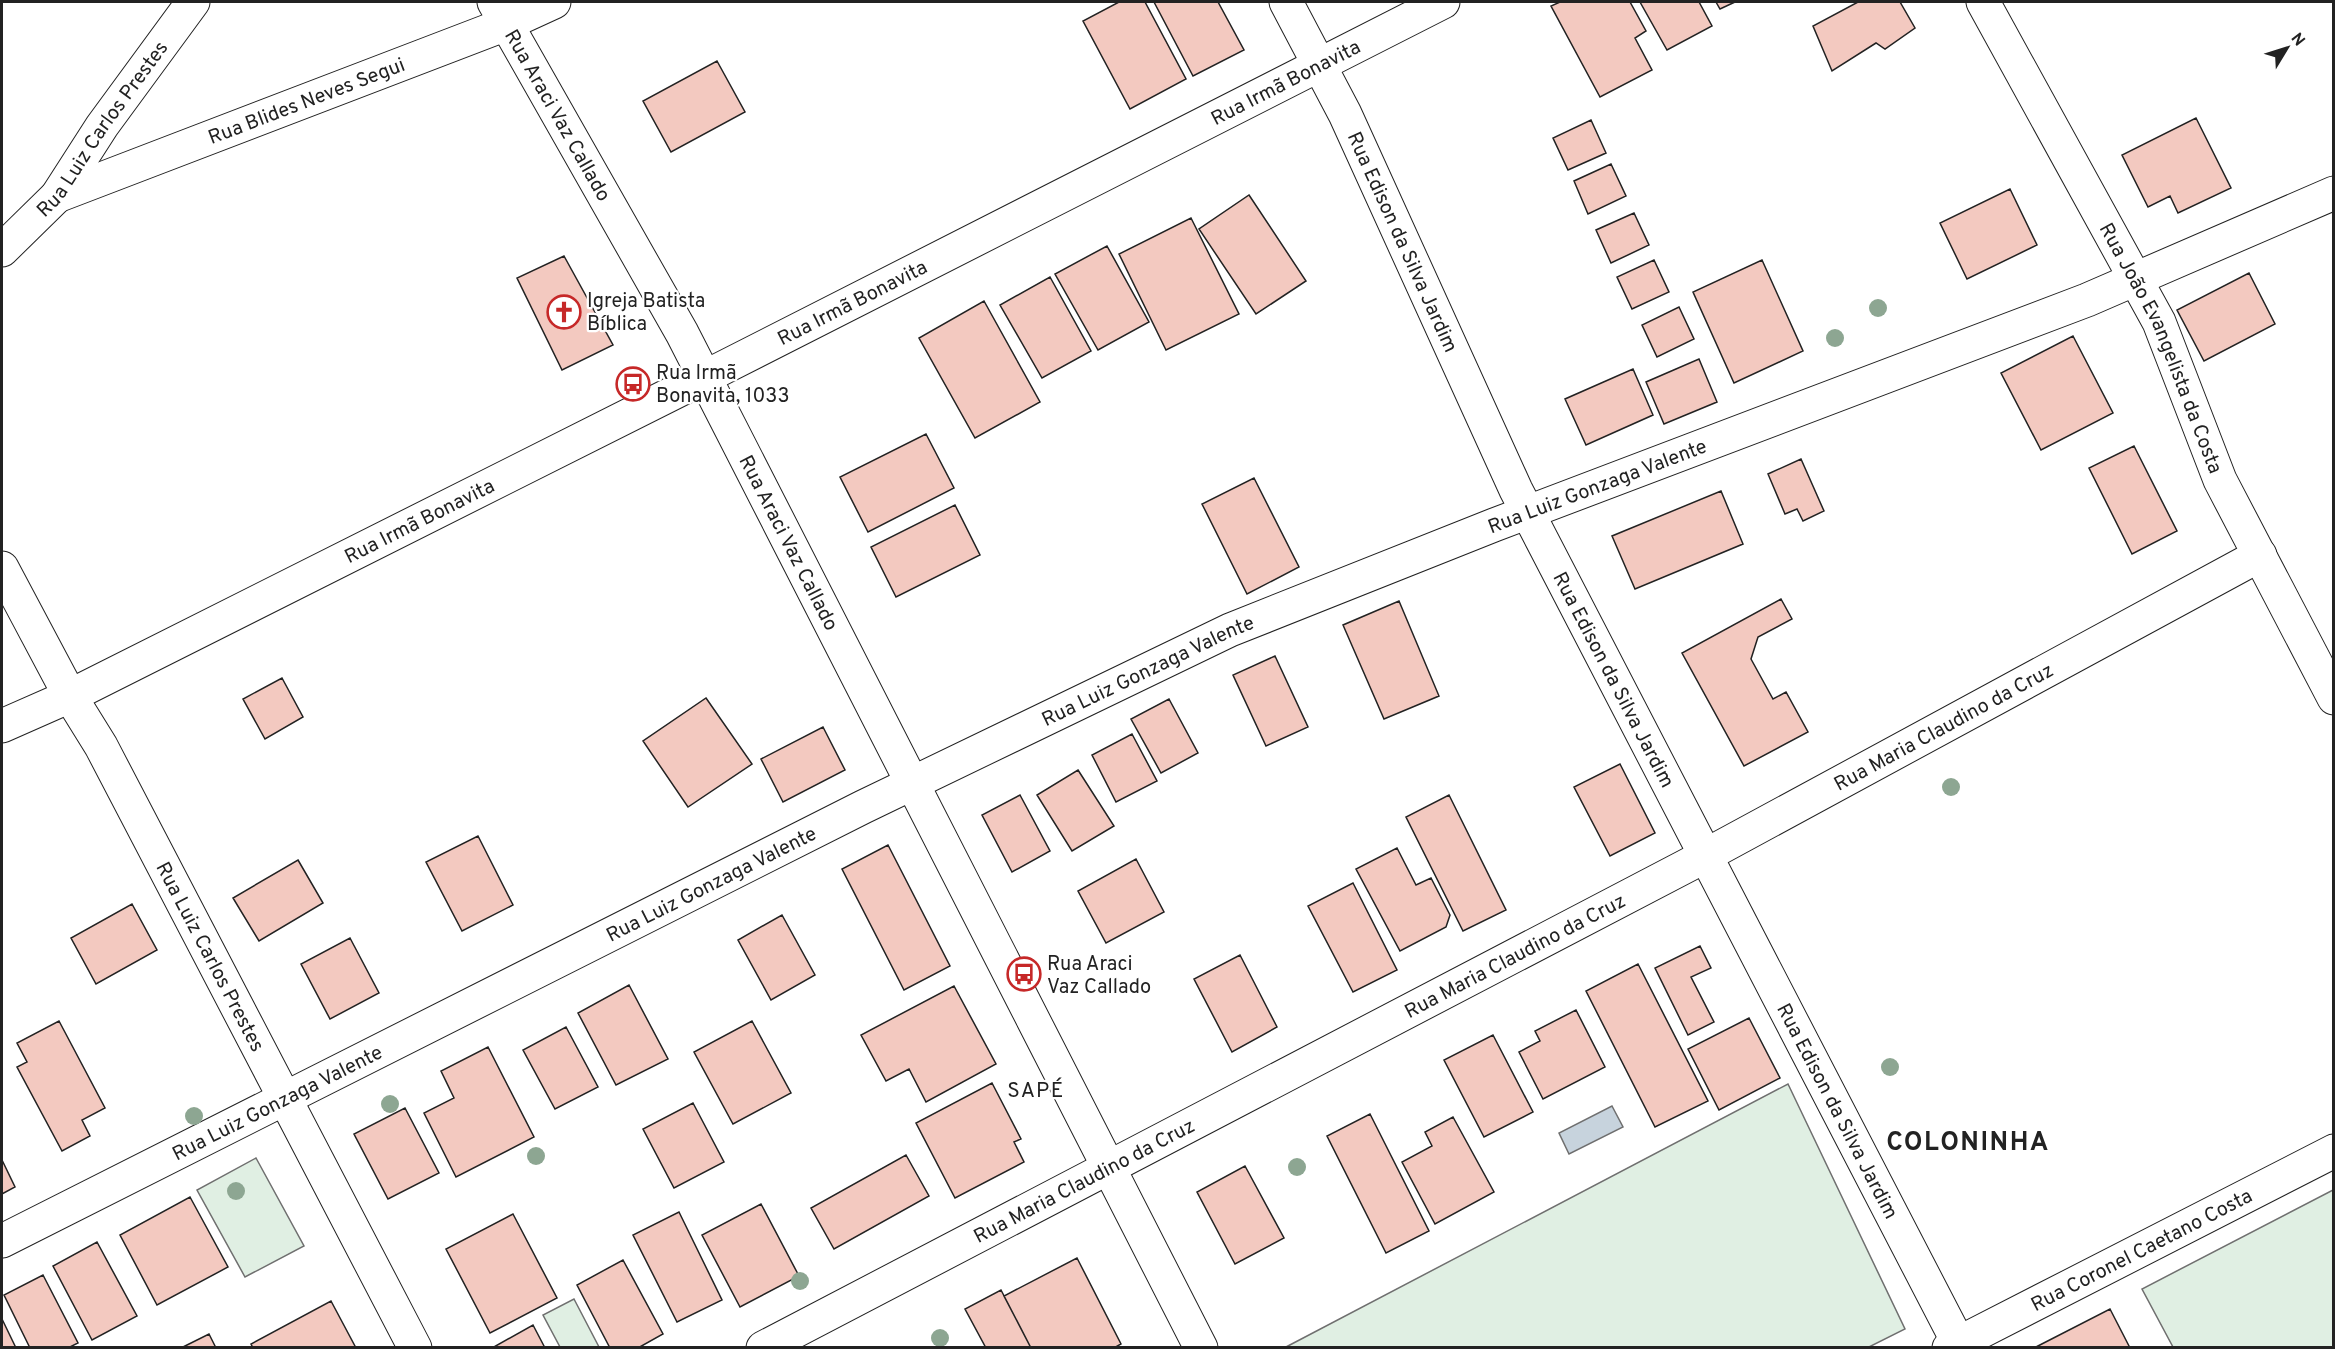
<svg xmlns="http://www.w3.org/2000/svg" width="2335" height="1349" font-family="Overpass,sans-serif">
  <rect width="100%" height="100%" fill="#fff"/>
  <path fill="#e0efe3" stroke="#6f6f6f" stroke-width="1.5" d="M 1788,1084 L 1905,1329 L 1867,1348 L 1286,1347 Z
    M 256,1158 L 304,1246 L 245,1277 L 197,1190 Z
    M 2333,1190 L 2333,1347 L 2173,1347 L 2142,1289 Z
    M 574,1299 L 599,1347 L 560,1347 L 543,1315 Z"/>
  <path fill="#c7d3dd" stroke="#6f6f6f" stroke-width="1.5" d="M 1612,1106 L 1623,1127 L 1569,1154 L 1559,1133 Z"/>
  <path fill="#f3c9c0" stroke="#222" stroke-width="1.5" d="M 1119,2 L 1145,2 L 1186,79 L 1130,109 L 1083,21 Z
    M 1154,2 L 1218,2 L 1244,50 L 1193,76 Z
    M 1560,2 L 1630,2 L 1646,31 L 1635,38 L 1652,70 L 1600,97 L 1551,6 Z
    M 1640,2 L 1699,2 L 1712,26 L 1667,50 Z
    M 1716,2 L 1735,2 L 1720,9 Z
    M 1858,2 L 1900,2 L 1915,28 L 1885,49 L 1876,43 L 1832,71 L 1813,26 Z
    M 717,61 L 745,112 L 671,152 L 643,101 Z
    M 2196,118 L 2231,188 L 2178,213 L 2170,196 L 2148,207 L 2122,155 Z
    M 1591,120 L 1606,153 L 1568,170 L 1553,138 Z
    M 1611,164 L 1626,196 L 1588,214 L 1574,181 Z
    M 2010,189 L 2037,245 L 1967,279 L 1940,223 Z
    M 1249,195 L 1306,281 L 1256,314 L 1199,229 Z
    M 1634,213 L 1649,245 L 1611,263 L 1596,230 Z
    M 1191,218 L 1239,314 L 1166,350 L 1119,254 Z
    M 1107,246 L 1149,322 L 1098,350 L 1055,274 Z
    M 564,256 L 613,345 L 562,370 L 517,278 Z
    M 1654,260 L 1669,292 L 1632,309 L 1617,277 Z
    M 1762,260 L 1803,351 L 1734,383 L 1693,292 Z
    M 2249,273 L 2275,324 L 2204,361 L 2177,310 Z
    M 1050,277 L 1091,351 L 1042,378 L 1000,305 Z
    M 984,301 L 1040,402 L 975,438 L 919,338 Z
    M 1679,307 L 1694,339 L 1657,357 L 1642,325 Z
    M 2073,336 L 2113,413 L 2041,450 L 2001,373 Z
    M 1699,359 L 1717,402 L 1664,424 L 1646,382 Z
    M 1633,369 L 1653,415 L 1586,445 L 1565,399 Z
    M 926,434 L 954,488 L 868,532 L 840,477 Z
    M 2134,446 L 2177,531 L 2132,554 L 2089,468 Z
    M 1801,459 L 1824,511 L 1803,521 L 1797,509 L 1785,514 L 1768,474 Z
    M 1254,478 L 1299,567 L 1247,594 L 1202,504 Z
    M 1721,491 L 1743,544 L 1635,589 L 1612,536 Z
    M 955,505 L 980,555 L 896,597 L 871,547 Z
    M 1781,599 L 1792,619 L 1758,637 L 1751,659 L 1773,699 L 1786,692 L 1808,732 L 1744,766 L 1682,653 Z
    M 1399,601 L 1439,696 L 1384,719 L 1343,625 Z
    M 1275,656 L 1308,727 L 1266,746 L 1233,675 Z
    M 282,678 L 303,717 L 265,739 L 243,699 Z
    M 706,698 L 752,764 L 688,807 L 643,741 Z
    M 1169,699 L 1198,753 L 1161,773 L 1131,719 Z
    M 823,727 L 845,770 L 783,802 L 761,759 Z
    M 1132,734 L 1157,781 L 1116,802 L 1092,755 Z
    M 1620,764 L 1655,833 L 1610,856 L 1574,787 Z
    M 1078,770 L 1114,826 L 1072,851 L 1037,795 Z
    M 1020,795 L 1050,851 L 1012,872 L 982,815 Z
    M 1449,795 L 1506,910 L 1463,931 L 1406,817 Z
    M 478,836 L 513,905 L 462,931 L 426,862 Z
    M 888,845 L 950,966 L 904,990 L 842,869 Z
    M 1397,848 L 1416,885 L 1431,878 L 1450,915 L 1446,927 L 1400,951 L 1356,869 Z
    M 1136,859 L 1164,912 L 1106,943 L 1078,891 Z
    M 298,860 L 323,903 L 259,941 L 233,898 Z
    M 1353,883 L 1397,970 L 1353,992 L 1308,906 Z
    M 132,904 L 157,950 L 96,984 L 71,938 Z
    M 782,915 L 815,975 L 771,1000 L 738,940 Z
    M 350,938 L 379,993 L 330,1019 L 301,964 Z
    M 1700,946 L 1711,968 L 1691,977 L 1714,1022 L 1688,1035 L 1655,968 Z
    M 1240,955 L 1277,1027 L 1232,1052 L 1194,979 Z
    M 1638,964 L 1708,1101 L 1655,1127 L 1586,991 Z
    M 629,985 L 668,1059 L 616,1085 L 578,1013 Z
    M 954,986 L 996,1064 L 926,1102 L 909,1069 L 886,1081 L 861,1035 Z
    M 1576,1010 L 1605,1067 L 1543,1099 L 1519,1052 L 1540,1041 L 1535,1031 Z
    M 1749,1018 L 1780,1078 L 1719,1110 L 1688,1049 Z
    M 59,1021 L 105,1108 L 82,1120 L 90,1136 L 62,1151 L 17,1067 L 27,1062 L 17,1043 Z
    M 752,1021 L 791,1093 L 733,1124 L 694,1052 Z
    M 566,1027 L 598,1087 L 555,1109 L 523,1050 Z
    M 1493,1035 L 1533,1112 L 1484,1137 L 1444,1060 Z
    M 488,1047 L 534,1137 L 456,1177 L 424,1113 L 454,1098 L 441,1071 Z
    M 992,1083 L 1021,1139 L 1014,1142 L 1024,1162 L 955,1198 L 916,1123 Z
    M 693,1103 L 724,1162 L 674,1188 L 643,1129 Z
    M 405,1108 L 439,1173 L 388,1199 L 354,1134 Z
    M 1370,1114 L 1429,1231 L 1386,1253 L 1327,1136 Z
    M 1453,1117 L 1494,1192 L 1435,1224 L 1402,1162 L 1432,1146 L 1425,1132 Z
    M 906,1155 L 929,1196 L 834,1249 L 811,1208 Z
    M 2,1160 L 15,1187 L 2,1194 Z
    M 1245,1166 L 1284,1238 L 1235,1264 L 1197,1192 Z
    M 190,1197 L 228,1267 L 157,1305 L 120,1235 Z
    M 761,1204 L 799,1276 L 740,1307 L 702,1235 Z
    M 679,1212 L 722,1300 L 677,1322 L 633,1235 Z
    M 513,1214 L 557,1298 L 490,1333 L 446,1249 Z
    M 97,1242 L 137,1316 L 92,1340 L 53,1266 Z
    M 1077,1258 L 1121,1344 L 1114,1348 L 1031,1348 L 1004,1296 Z
    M 623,1260 L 663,1334 L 638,1348 L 610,1348 L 577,1285 Z
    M 43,1275 L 78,1343 L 68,1348 L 30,1348 L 4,1295 Z
    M 1001,1290 L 1031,1348 L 986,1348 L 965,1309 Z
    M 331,1301 L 356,1348 L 253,1348 L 251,1344 Z
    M 2110,1309 L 2130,1348 L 2034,1348 Z
    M 2,1319 L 16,1348 L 2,1348 Z
    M 533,1325 L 545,1348 L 492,1348 Z
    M 209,1334 L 216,1348 L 181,1348 Z"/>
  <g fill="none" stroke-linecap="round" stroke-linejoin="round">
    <g stroke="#222" stroke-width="35">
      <g id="street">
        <path id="s1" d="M 1286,2 L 1345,114 L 1516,490 L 1961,1348"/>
        <path id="s2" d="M 57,196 L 506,24 L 554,2"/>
        <path id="s3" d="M 2,250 L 57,196 L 102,126 L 193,2"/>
        <path id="s4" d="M 705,377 L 1443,2"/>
        <path id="s5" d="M 2,568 L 70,696 L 101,746 L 415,1348"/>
        <path id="s6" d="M 2,1241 L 863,807 L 1230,630 L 1494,525 L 2087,300 L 2334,193"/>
        <path id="s7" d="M 763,1348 L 1688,865 L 2260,555"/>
      </g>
    </g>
    <g stroke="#222" stroke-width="35">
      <g id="secondary">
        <path id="s8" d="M 494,2 L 682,333 L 1201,1348"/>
        <path id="s9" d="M 1983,2 L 2159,322 L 2220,480 L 2334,698"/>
        <path id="s10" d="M 2,726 L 70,696 L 705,377"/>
        <path id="s11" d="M 1949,1348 L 2334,1151"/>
      </g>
    </g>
    <use href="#street" stroke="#fff" stroke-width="33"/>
    <use href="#secondary" stroke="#fff" stroke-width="33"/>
  </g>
  <g fill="#8da692">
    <circle cx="1878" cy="308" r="9"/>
    <circle cx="1835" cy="338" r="9"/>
    <circle cx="1951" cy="787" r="9"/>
    <circle cx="1890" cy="1067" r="9"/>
    <circle cx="390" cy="1104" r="9"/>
    <circle cx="194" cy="1116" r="9"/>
    <circle cx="536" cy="1156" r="9"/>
    <circle cx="1297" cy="1167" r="9"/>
    <circle cx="236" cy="1191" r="9"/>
    <circle cx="800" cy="1281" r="9"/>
    <circle cx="940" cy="1338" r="9"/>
  </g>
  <defs>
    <g id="church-ring" transform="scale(1.725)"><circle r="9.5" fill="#fff" stroke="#c62828" stroke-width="1.5"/><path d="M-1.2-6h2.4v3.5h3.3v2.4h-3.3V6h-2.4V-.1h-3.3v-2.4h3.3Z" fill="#c62828"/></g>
    <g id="bus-ring" transform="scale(1.725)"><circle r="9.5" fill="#fff" stroke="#c62828" stroke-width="1.5"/><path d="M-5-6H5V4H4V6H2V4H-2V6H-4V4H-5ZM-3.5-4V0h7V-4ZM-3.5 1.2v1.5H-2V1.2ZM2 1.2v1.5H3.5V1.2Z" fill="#c62828"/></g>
  </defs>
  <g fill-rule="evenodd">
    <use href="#church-ring" x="564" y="312"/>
    <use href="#bus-ring" x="633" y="384"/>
    <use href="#bus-ring" x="1024" y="974"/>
  </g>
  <g text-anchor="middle" stroke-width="4.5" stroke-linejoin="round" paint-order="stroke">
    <g font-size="20" fill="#222" stroke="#fff">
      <text dy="7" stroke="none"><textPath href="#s4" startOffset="651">Rua Irmã Bonavita</textPath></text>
      <text dy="7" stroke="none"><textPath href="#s2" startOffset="267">Rua Blides Neves Segui</textPath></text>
      <text dy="7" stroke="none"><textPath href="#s8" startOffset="130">Rua Araci Vaz Callado</textPath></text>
      <text dy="7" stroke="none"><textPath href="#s3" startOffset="158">Rua Luiz Carlos Prestes</textPath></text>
      <text dy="7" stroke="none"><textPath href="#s1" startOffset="267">Rua Edison da Silva Jardim</textPath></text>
      <text dy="7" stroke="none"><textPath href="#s4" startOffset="165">Rua Irmã Bonavita</textPath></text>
      <text dy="7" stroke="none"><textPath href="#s9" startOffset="390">Rua João Evangelista da Costa</textPath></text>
      <text dy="7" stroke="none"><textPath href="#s6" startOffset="1766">Rua Luiz Gonzaga Valente</textPath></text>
      <text dy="7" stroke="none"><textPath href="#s10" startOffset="465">Rua Irmã Bonavita</textPath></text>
      <text dy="7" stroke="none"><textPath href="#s8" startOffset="616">Rua Araci Vaz Callado</textPath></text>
      <text dy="7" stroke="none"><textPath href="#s6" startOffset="1280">Rua Luiz Gonzaga Valente</textPath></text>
      <text dy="7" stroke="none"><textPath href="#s1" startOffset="753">Rua Edison da Silva Jardim</textPath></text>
      <text dy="7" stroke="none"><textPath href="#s7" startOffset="1334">Rua Maria Claudino da Cruz</textPath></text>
      <text dy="7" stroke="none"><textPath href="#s6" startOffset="794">Rua Luiz Gonzaga Valente</textPath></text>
      <text dy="7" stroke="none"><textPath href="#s5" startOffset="441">Rua Luiz Carlos Prestes</textPath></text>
      <text dy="7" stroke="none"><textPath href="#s7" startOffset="848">Rua Maria Claudino da Cruz</textPath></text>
      <text dy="7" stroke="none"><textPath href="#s6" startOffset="308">Rua Luiz Gonzaga Valente</textPath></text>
      <text dy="7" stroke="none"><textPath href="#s1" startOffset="1239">Rua Edison da Silva Jardim</textPath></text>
      <text dy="7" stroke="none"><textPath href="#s7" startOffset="362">Rua Maria Claudino da Cruz</textPath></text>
      <text dy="7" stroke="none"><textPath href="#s11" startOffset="216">Rua Coronel Caetano Costa</textPath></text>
    </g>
    <g font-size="20" fill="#222" stroke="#fff" text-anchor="start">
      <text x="587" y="307">Igreja Batista<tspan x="587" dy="23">Bíblica</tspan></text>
      <text x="656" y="379">Rua Irmã<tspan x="656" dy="23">Bonavita, 1033</tspan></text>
      <text x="1047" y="970">Rua Araci<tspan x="1047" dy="23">Vaz Callado</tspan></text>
    </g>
    <g font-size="21" letter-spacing="1.5" fill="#222" stroke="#fff">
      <text x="1036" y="1097">SAPÉ</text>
    </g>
    <g font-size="26" font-weight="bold" letter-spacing="1.5" fill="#222" stroke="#fff">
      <text x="1968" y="1150">COLONINHA</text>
    </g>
  </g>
  <rect width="2335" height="1349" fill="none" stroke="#222222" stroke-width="6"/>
  <g transform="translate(2287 48) rotate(52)" stroke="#ffffff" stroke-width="4.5" paint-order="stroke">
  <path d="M0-4.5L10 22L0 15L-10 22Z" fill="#222222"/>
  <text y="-9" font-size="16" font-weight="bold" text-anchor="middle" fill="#222222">N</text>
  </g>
</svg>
